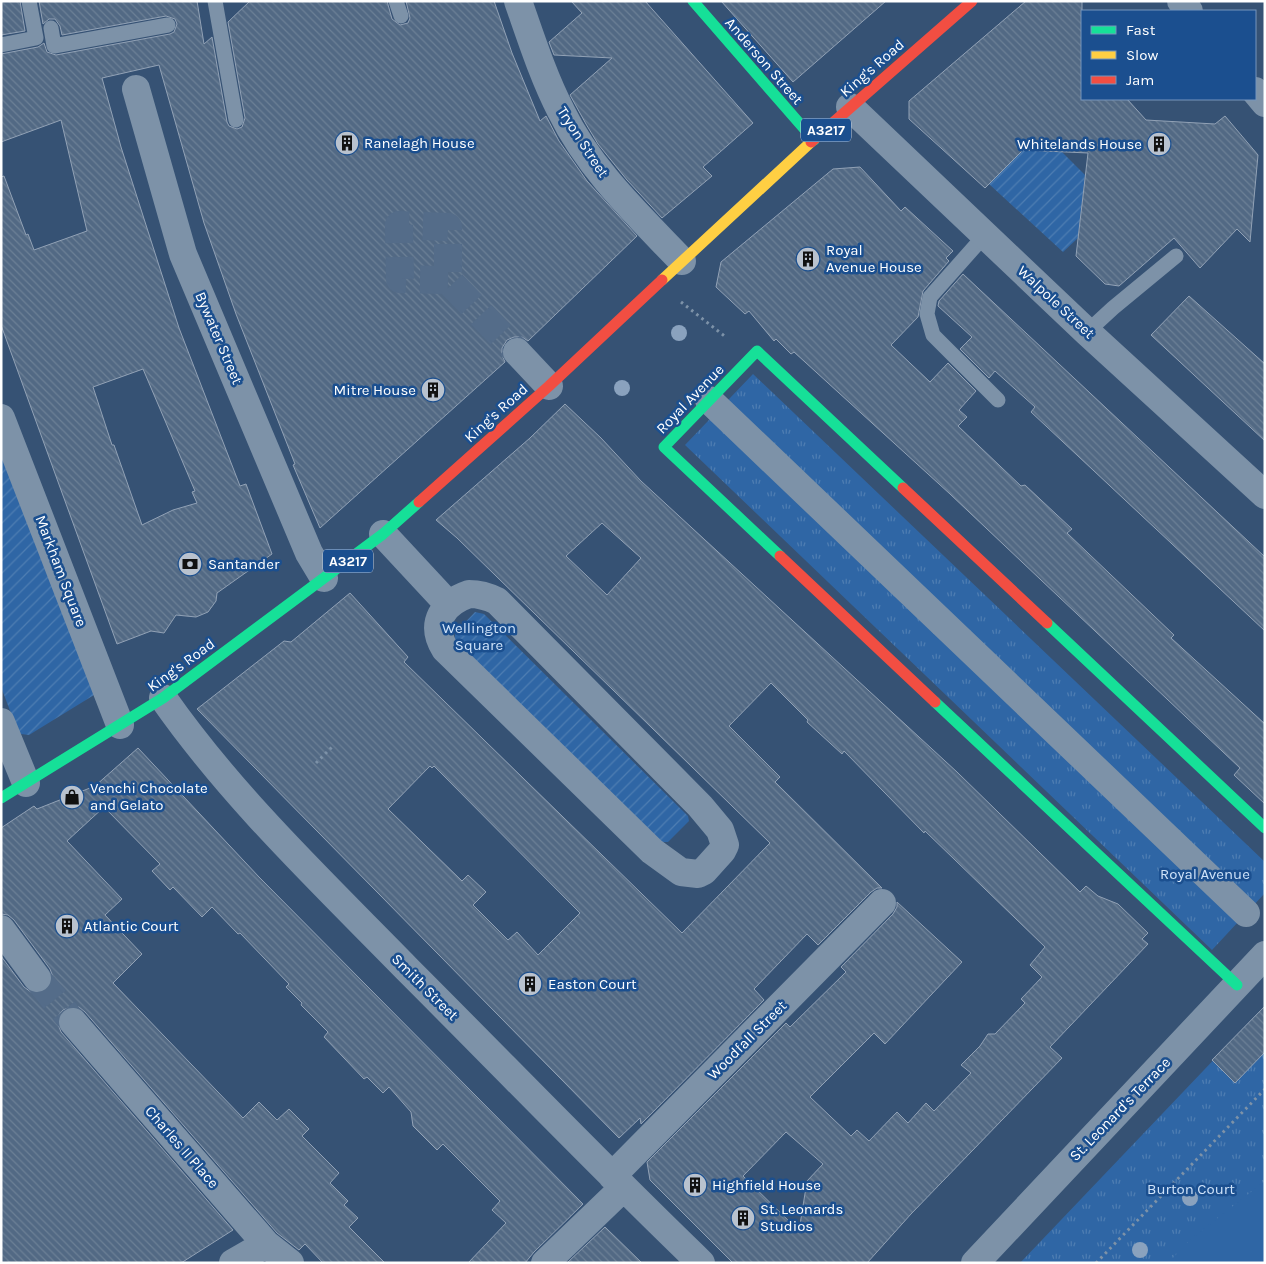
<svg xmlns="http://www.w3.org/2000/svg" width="1266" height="1264" font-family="Karla,sans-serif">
  <defs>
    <pattern id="grass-tufts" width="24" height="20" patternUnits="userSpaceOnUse" patternTransform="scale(1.25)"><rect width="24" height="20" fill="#2f66a5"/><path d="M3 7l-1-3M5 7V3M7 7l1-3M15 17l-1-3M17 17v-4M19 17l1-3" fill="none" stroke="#4e7db2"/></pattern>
    <pattern id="garden-furrows" width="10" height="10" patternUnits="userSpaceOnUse" patternTransform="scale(1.25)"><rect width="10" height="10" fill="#2f66a5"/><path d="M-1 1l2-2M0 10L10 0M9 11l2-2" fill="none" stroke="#4e7db2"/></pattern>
    <pattern id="building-back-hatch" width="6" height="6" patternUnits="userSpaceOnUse" patternTransform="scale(1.25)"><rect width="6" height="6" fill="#526984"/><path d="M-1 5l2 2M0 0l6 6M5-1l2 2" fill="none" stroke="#6c8096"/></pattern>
  </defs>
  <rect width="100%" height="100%" fill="#365274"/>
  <path fill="url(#grass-tufts)" d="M 753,374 L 1265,862 L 1265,893 L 1212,950 L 685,445 Z
    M 1265,1006 L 1265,1263 L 1020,1263 Z"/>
  <path fill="url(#garden-furrows)" d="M 1023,150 L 1062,152 L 1085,175 L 1078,238 L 1063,252 L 989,184 Z
    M 1,440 L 94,695 L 29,735 L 21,734 L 17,729 L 1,687 Z
    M 475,612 L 484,614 L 688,816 L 689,821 L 668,842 L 661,842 L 455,640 L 455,633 Z"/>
  <path fill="#2f66a5" d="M 1265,1181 L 1265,1263 L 1168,1263 L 1191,1239 Z"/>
  <path fill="url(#building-back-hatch)" stroke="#92a2b6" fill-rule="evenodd" d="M 1,1 L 20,1 L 25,31 L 1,35 Z
    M 39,1 L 197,1 L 204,44 L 212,37 L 227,122 L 229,126 L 237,129 L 242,127 L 245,118 L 228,22 L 250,1 L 387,1 L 392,19 L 400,25 L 408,23 L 410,18 L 406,1 L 494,1 L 512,53 L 540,121 L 546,116 L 559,141 L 587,181 L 637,236 L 528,341 L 522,337 L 514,337 L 507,340 L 502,348 L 502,355 L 505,362 L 320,528 L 293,465 L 295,464 L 236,314 L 204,223 L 159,65 L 102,78 L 121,147 L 179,328 L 240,486 L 246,484 L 272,554 L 217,593 L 216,601 L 208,612 L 196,617 L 176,615 L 164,633 L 151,631 L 117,644 L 1,325 L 1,177 L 4,176 L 26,235 L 28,234 L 34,250 L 87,231 L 61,120 L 1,142 L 1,54 L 38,47 L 44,43 L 47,52 L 56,55 L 170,34 L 174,32 L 177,24 L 175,19 L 166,16 L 62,35 L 60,26 L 55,19 L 49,19 L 43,24 ZM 143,369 L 195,491 L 192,492 L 197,503 L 173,510 L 142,525 L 114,445 L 112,445 L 93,387 Z
    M 571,1 L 645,1 L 753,123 L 703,167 L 712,176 L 662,218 L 627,180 L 598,144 L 586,124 L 570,95 L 612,58 L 554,55 L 549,42 L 582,13 Z
    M 721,1 L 886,1 L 793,82 Z
    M 1026,1 L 1082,1 L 1082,99 L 1127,99 L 1146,120 L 1215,124 L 1225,116 L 1258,155 L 1250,242 L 1237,229 L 1200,268 L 1174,238 L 1119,286 L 1105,284 L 1076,256 L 1088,153 L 1023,150 L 985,188 L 909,119 L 909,101 Z
    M 860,167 L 901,211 L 905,207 L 953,251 L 946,258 L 949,261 L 923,291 L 918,317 L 891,345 L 930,382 L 948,363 L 976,391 L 959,410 L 967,417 L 958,426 L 1021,486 L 1025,485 L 1072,529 L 1067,533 L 1174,635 L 1171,638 L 1265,724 L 1265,804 L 1234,775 L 1240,768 L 950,494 L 794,352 L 791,354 L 776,339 L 774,341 L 749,311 L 745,314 L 716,287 L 721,262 L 833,169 Z
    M 963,274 L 1265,557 L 1265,631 L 1031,412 L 1035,407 L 995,371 L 989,378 L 960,349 L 972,337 L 938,306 L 939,301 Z
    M 1189,296 L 1265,364 L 1265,441 L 1151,335 Z
    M 565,404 L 601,438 L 641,481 L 957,772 L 1080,892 L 1086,886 L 1098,896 L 1118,904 L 1148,933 L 1142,939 L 1148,944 L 1050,1047 L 1062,1058 L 911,1214 L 867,1263 L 733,1263 L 650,1180 L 647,1162 L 786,1023 L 790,1027 L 846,972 L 841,967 L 893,914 L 897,907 L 897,902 L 962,962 L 885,1044 L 874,1033 L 810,1097 L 851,1136 L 857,1130 L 869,1141 L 897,1112 L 908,1123 L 926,1103 L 934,1111 L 971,1073 L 961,1065 L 980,1046 L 988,1034 L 995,1034 L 1025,1003 L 1021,999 L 1042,977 L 1030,965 L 1045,947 L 925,831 L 924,833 L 844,751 L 842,754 L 807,722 L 808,720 L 771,683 L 729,726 L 780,777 L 775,782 L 882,888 L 877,888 L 871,892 L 818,945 L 807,934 L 754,989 L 764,1000 L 641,1124 L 640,1118 L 619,1138 L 197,709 L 284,641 L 291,642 L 350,593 L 408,657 L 404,662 L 682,933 L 770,843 L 457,538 L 436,520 L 530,438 ZM 602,523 L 641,558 L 607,595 L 566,556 ZM 430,766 L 432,768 L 434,766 L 580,913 L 538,955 L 517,932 L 508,940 L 473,905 L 486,892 L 468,875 L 462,881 L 388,809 ZM 786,1132 L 823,1164 L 807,1181 L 799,1231 L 743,1176 Z
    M 138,748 L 259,877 L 583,1204 L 534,1252 L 525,1263 L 468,1263 L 506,1223 L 492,1210 L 500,1201 L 443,1144 L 437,1150 L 413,1126 L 411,1112 L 389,1087 L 383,1093 L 367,1077 L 364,1079 L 324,1037 L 328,1032 L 301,1005 L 302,1003 L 286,987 L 289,984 L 240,933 L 238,934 L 212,907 L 202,917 L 173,887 L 170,890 L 152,871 L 160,864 L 104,807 L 67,841 L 122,899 L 105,915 L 142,954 L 113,983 L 243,1118 L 259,1102 L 277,1120 L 289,1109 L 309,1129 L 302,1136 L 339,1173 L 330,1183 L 348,1201 L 344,1205 L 358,1218 L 349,1227 L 385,1263 L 323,1263 L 305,1244 L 299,1250 L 277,1233 L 85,1012 L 79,1007 L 71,1007 L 63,1010 L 58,1016 L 58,1024 L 61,1032 L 233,1230 L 181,1263 L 1,1263 L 1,956 L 24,987 L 31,992 L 38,994 L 46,991 L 51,985 L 53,977 L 50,969 L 14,920 L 8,915 L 1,914 L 1,828 L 34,806 L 37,809 L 95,786 Z
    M 1265,1006 L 1265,1052 L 1235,1083 L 1212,1060 Z
    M 605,1227 L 642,1263 L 568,1263 L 568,1262 Z"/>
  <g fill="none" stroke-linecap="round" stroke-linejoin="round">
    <path stroke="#546c89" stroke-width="28" stroke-dasharray="28 14" stroke-linecap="butt" d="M 448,280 L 400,279 L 399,225 L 448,227 L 448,280 L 517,352
      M 37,978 L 73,1022"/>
    <path stroke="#7d92a8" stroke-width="3" stroke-dasharray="2.5 4" stroke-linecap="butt" d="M 681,302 L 727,338
      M 316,763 L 332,747
      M 1096,1263 L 1265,1089"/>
    <path stroke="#7d92a8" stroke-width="15" d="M 215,1 L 236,120
      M 396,1 L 401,16
      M 51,28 L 54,46 L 168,25
      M 1,45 L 36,38 L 29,1
      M 985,235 L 930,297 L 927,314 L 933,335 L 998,400
      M 1087,332 L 1113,308 L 1176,256"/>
    <path stroke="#7d92a8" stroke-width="28" d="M 518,1 C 531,38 543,76 561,111 C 589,169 638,215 682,261
      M 1181,1 L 1189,11
      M 136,89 L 183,254 L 309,553 L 324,578
      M 1255,91 L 1265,103
      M 850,107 L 1087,332 L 1265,495
      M 517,352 L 549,386
      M 709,400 L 1246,913
      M 1,418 L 120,725
      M 383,534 L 449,605
      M 469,594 C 480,594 487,596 497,601 L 700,806 L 720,830 L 725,845 L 722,851 L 704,871 L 698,874 L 681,872 L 652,851 L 445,649 C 429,623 443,603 469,594 Z
      M 163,698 C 233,798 322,882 407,969 C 505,1067 601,1167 701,1263
      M 1,722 L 26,783
      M 1,929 L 37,978
      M 73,1022 L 266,1244 L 233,1263
      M 612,1176 L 882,903
      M 266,1244 L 290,1263
      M 545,1263 L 623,1188
      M 975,1263 L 1265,955"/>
    <path stroke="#16e098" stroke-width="11" d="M 693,1 L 814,140
      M 780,556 L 664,447 L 757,351 L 903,488
      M 1047,623 L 1265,828
      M 935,702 L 1237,985
      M 1,798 L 163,698 L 383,534 L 419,502"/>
    <path stroke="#ffcf43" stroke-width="11" d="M 662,280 L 811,142"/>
    <path stroke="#f24e42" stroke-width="11" d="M 811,142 L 972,1
      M 903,488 L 1047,623
      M 419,502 L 549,386 L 662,280
      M 780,556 L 935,702"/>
  </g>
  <g fill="#8aa2be">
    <circle cx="679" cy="333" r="8"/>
    <circle cx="622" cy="388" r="8"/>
    <circle cx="1190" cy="1198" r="8"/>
    <circle cx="1140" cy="1250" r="8"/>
  </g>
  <defs>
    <g id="building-disc" transform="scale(1.25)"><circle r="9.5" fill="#b9c2ce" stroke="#1b4f8f"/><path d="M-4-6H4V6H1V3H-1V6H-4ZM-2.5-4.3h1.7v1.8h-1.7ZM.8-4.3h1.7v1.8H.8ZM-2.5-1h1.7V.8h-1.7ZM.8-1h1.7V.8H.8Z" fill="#111"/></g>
    <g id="bank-disc" transform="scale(1.25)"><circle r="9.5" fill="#b9c2ce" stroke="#1b4f8f"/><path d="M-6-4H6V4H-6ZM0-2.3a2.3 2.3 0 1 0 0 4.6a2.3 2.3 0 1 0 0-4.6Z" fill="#111"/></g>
    <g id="shop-disc" transform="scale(1.25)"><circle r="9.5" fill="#b9c2ce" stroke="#1b4f8f"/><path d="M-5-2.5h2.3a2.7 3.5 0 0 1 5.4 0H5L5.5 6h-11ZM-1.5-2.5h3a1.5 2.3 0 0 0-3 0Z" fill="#111"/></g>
  </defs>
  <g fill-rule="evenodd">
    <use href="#building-disc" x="347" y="143"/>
    <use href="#building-disc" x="1159" y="144"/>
    <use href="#building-disc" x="808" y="259"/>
    <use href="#building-disc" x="433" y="390"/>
    <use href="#bank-disc" x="190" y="564"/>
    <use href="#shop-disc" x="72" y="797"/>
    <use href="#building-disc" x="67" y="926"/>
    <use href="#building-disc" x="530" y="984"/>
    <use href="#building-disc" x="695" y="1185"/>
    <use href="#building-disc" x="743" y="1218"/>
  </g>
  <g text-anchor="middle" stroke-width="5" stroke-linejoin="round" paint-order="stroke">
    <g fill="#1b4f8f" stroke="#bbcadd" stroke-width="1">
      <rect x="801" y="118.5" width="50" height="23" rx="4"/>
      <rect x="323" y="549.5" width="50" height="23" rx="4"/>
    </g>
    <g font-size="14" font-weight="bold" fill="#fff">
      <text x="826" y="135">A3217</text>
      <text x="348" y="566">A3217</text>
    </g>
    <g font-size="15" fill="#fff" stroke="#1b4f8f">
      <text transform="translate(764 61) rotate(49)" y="5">Anderson Street</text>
      <text transform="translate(872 68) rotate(-41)" y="5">King's Road</text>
      <text transform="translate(583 142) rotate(57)" y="5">Tryon Street</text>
      <text transform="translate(1056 302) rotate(43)" y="5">Walpole Street</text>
      <text transform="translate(219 338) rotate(67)" y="5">Bywater Street</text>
      <text transform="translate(690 399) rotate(-46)" y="5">Royal Avenue</text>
      <text transform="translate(496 413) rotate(-42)" y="5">King's Road</text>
      <text transform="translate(61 571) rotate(69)" y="5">Markham Square</text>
      <text transform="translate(181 665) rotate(-36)" y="5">King's Road</text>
      <text transform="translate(425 987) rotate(45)" y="5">Smith Street</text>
      <text transform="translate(747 1040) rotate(-45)" y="5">Woodfall Street</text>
      <text transform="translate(1120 1109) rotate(-46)" y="5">St. Leonard's Terrace</text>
      <text transform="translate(182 1147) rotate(49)" y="5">Charles II Place</text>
    </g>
    <g font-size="15" fill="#fff" stroke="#1b4f8f" text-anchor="start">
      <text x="364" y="148">Ranelagh House</text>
      <text x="1142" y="149" text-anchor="end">Whitelands House</text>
      <text x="826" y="255">Royal<tspan x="826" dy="17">Avenue House</tspan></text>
      <text x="416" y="395" text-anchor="end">Mitre House</text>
      <text x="208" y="569">Santander</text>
      <text x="90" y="793">Venchi Chocolate<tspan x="90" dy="17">and Gelato</tspan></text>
      <text x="84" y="931">Atlantic Court</text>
      <text x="548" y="989">Easton Court</text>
      <text x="712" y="1190">Highfield House</text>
      <text x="760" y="1214">St. Leonards<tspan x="760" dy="17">Studios</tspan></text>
    </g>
    <g font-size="15" fill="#cfe3fa" stroke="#1b4f8f">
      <text x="479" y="633">Wellington<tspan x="479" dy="17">Square</tspan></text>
      <text x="1205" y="879">Royal Avenue</text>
      <text x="1191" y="1194">Burton Court</text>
    </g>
  </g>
  <rect width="1266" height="1264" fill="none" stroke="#ffffff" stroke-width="5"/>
  <rect x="1081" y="10" width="175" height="90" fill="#1b4f8f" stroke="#7695bc"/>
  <rect x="1091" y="26" width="25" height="8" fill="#16e098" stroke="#7695bc"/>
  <text x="1126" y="35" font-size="15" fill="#ffffff">Fast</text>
  <rect x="1091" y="51" width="25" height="8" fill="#ffcf43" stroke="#7695bc"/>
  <text x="1126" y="60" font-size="15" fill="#ffffff">Slow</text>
  <rect x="1091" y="76" width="25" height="8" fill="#f24e42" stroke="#7695bc"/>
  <text x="1126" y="85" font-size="15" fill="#ffffff">Jam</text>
</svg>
